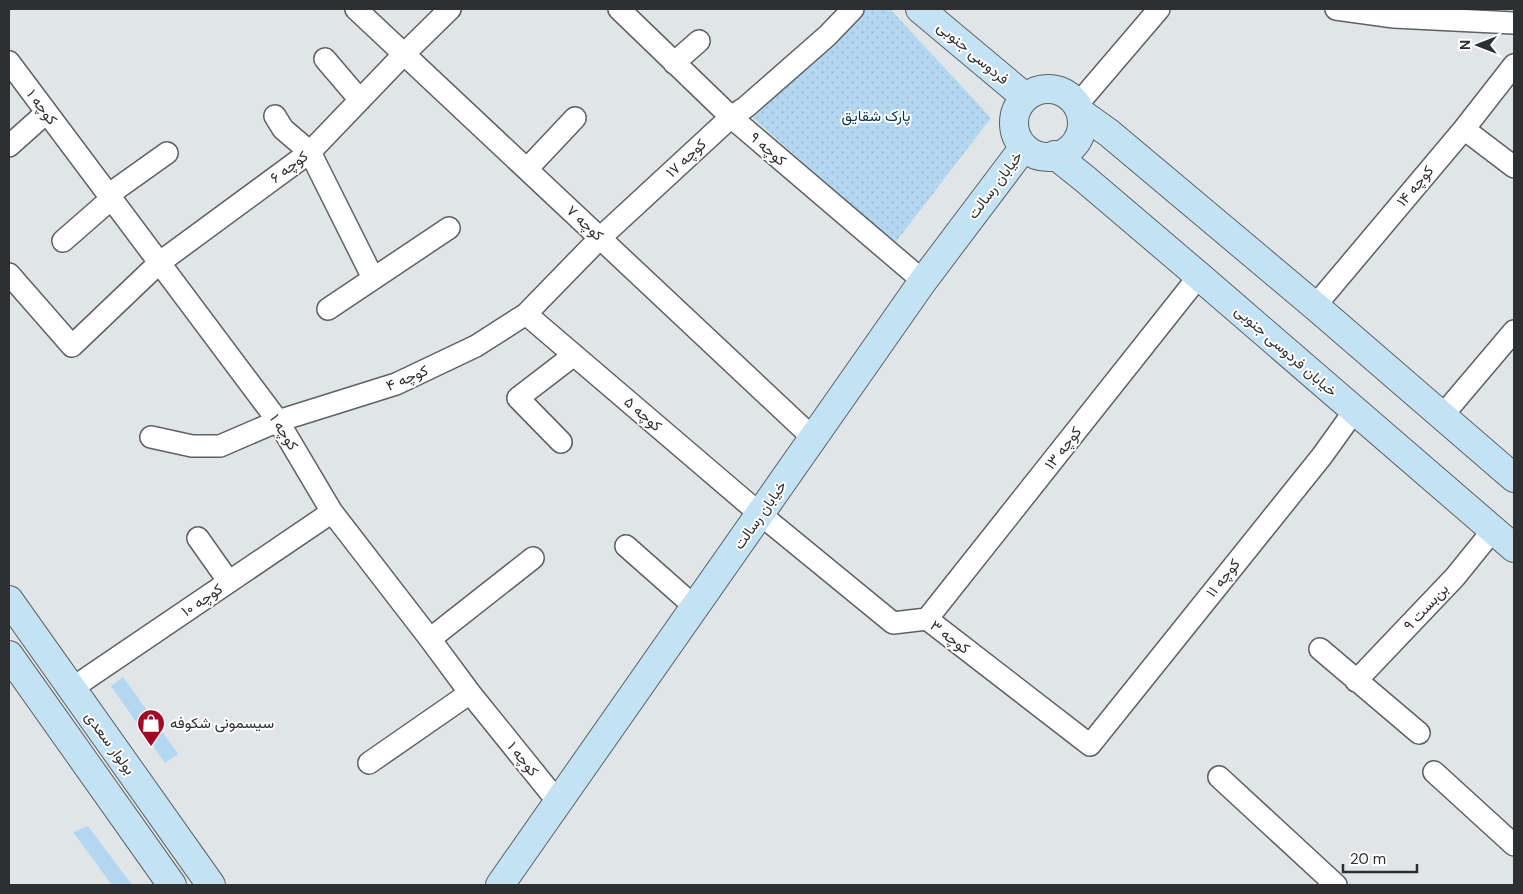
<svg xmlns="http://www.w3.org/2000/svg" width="1523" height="894" font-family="'DM Sans',Vazirmatn,sans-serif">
  <defs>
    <pattern id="park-dots" width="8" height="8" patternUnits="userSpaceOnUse" patternTransform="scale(1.25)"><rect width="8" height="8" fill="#b3d7f0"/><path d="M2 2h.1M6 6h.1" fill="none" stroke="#9ab9ce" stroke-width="1.8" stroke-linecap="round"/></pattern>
  </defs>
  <rect width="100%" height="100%" fill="#e0e5e8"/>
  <path fill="#b3d7f0" d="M 123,677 L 178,754 L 165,763 L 111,686 Z
    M 88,826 L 132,885 L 112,885 L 73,832 Z"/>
  <path fill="url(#park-dots)" d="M 865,9 L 890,9 L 991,118 L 895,243 L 753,118 Z"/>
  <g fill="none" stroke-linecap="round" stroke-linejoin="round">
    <g stroke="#5d6164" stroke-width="24">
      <path id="street" d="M 356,9 L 813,438
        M 619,9 L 731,117 L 923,281
        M 1336,9 L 1394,17 L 1514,23
        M 325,59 L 360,100
        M 9,62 L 278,421 L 332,512 L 430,639 L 470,693 L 558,802
        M 674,63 L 699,41
        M 1077,105 L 1159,9
        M 275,116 L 283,129 L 310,152 L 373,278
        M 1464,129 L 1514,167
        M 9,146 L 46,113
        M 527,169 L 575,118
        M 108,195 L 167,153
        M 63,241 L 111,199
        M 9,274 L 72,346 L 159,263 L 310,152 L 404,54 L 450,9
        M 1315,306 L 1464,129 L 1514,65
        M 328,309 L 449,228
        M 526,314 L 760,514 L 893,623 L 927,619 L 1090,745 L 1322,456 L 1355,410
        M 1442,416 L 1514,331
        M 151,437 L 192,446 L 220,446 L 278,421 L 396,384 L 476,346 L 526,314 L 600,238 L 731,117 L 746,107 L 827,36 L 853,9
        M 561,442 L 518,398 L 574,355
        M 198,538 L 229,582
        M 626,546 L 695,607
        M 927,619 L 1199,276
        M 430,639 L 533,558
        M 1320,649 L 1419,733
        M 1356,681 L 1455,577 L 1493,530
        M 71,689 L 332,512
        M 369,763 L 470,693
        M 1434,772 L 1514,845
        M 1219,777 L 1336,885"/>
    </g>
    <g stroke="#5d6164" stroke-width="30">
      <path id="secondary" d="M 920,9 L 1025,97
        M1014 123a34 34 0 1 1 68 0a34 34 0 1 1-68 0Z
        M 1081,113 L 1109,133 L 1315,306 L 1514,478
        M 1055,155 L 1085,179 L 1199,276 L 1514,548
        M 9,600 L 211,885
        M 9,655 L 172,885
        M 500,885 L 923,281 L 1024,147"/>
    </g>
    <use href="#street" stroke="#fff" stroke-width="21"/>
    <use href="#secondary" stroke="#c3e2f4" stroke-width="28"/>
  </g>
  <defs>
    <g id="shop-pin" transform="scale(1.4375)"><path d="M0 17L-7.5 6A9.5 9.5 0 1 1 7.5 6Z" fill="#a40724" stroke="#fff"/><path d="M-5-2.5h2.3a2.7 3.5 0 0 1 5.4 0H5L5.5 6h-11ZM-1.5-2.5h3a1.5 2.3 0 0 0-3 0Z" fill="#fff"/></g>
  </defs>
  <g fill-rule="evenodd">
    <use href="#shop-pin" x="151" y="723"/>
  </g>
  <g text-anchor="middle" stroke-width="4" stroke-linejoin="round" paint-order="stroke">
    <g font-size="15" fill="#2d2f30" stroke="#fff">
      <text transform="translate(973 53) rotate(40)" y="5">فردوسی جنوبی</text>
      <text transform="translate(42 107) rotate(53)" y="5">کوچه ۱</text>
      <text transform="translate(768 149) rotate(41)" y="5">کوچه ۹</text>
      <text transform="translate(686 158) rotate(-43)" y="5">کوچه ۱۷</text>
      <text transform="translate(289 167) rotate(-37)" y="5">کوچه ۶</text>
      <text transform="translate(995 185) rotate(-53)" y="5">خیابان رسالت</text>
      <text transform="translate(1415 186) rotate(-50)" y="5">کوچه ۱۴</text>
      <text transform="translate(585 223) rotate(43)" y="5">کوچه ۷</text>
      <text transform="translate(1286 351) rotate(41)" y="5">خیابان فردوسی جنوبی</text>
      <text transform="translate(407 378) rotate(-23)" y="5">کوچه ۴</text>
      <text transform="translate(643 414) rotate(41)" y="5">کوچه ۵</text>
      <text transform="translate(284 432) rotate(58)" y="5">کوچه ۱</text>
      <text transform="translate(1063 448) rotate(-52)" y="5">کوچه ۱۳</text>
      <text transform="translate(760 515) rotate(-55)" y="5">خیابان رسالت</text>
      <text transform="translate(1223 578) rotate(-51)" y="5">کوچه ۱۱</text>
      <text transform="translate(202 600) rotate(-34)" y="5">کوچه ۱۰</text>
      <text transform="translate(1426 607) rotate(-47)" y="5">بن‌بست ۹</text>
      <text transform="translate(950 637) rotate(37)" y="5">کوچه ۳</text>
      <text transform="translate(110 743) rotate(54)" y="5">بولوار سعدی</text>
      <text transform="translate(523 759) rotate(51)" y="5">کوچه ۱</text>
    </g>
    <g font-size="15" fill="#02334d" stroke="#fff">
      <text x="876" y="121">پارک شقایق</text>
    </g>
    <g font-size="15" fill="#2d2f30" stroke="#fff" text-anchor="start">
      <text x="170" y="728">سیسمونی شکوفه</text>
    </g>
  </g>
  <rect width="1523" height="894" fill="none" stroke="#2d2f30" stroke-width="20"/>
  <g transform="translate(1478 45) rotate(270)" stroke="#ffffff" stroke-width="4" paint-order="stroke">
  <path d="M0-4L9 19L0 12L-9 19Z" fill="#2d2f30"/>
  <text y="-8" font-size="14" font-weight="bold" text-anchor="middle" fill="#2d2f30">N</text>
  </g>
  <path d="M1343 864v8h74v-8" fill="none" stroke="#2d2f30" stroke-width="2.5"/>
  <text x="1350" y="864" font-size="15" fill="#2d2f30" stroke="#ffffff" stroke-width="4" paint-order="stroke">20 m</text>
</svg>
